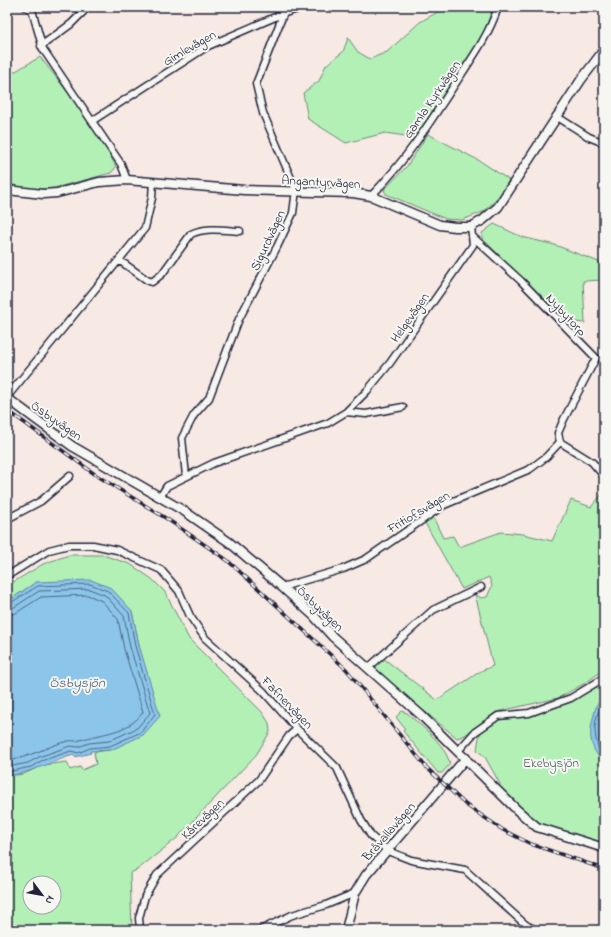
<svg xmlns="http://www.w3.org/2000/svg" width="611" height="937" font-family="'Indie Flower',sans-serif">
  <rect width="100%" height="100%" fill="#f7e9e3"/>
  <filter id="ink" filterUnits="userSpaceOnUse"><feTurbulence type="fractalNoise" baseFrequency=".025" numOctaves="2"/><feDisplacementMap in="SourceGraphic" scale="8" xChannelSelector="R" yChannelSelector="G"/><feConvolveMatrix kernelMatrix="1 2 1 2 8 2 1 2 1" color-interpolation-filters="sRGB"/></filter>
  <g filter="url(#ink)">
    <path fill="#b3f0b6" stroke="#6a8978" fill-rule="evenodd" d="M 442,7 L 493,7 L 484,33 L 420,130 L 412,137 L 385,133 L 346,143 L 308,119 L 303,93 L 319,81 L 326,65 L 343,52 L 348,38 L 358,52 L 370,59 L 387,52 L 420,22 L 443,9 Z
      M 40,57 C 67,92 98,127 116,167 L 111,173 L 54,188 L 30,190 L 7,183 L 7,76 Z
      M 428,134 L 480,161 L 509,180 L 496,200 L 483,212 L 462,220 L 446,219 L 386,194 L 384,190 L 407,166 Z
      M 494,224 L 522,237 L 555,245 L 604,264 L 604,280 L 583,281 L 585,323 L 565,321 L 482,238 L 482,233 Z
      M 604,492 L 604,669 L 587,682 L 558,698 L 496,712 L 465,735 L 457,738 L 373,669 L 383,658 L 437,700 L 481,671 L 493,666 L 475,594 L 481,598 L 487,597 L 492,586 L 489,577 L 462,589 L 424,521 L 432,515 L 443,538 L 453,536 L 459,547 L 501,532 L 523,534 L 552,541 L 571,500 L 591,507 Z
      M 69,555 L 103,555 L 130,564 L 152,579 L 165,592 L 189,639 L 262,712 L 269,723 L 270,732 L 256,755 L 177,838 L 137,870 L 130,873 L 132,930 L 7,930 L 7,776 L 24,774 L 43,765 L 67,762 L 70,770 L 80,767 L 82,770 L 96,764 L 94,752 L 111,750 L 139,645 L 132,611 L 36,582 L 7,602 L 7,586 L 43,564 ZM 30,883 L 54,883 L 54,907 L 30,907 Z
      M 604,682 L 604,843 L 539,823 L 509,798 L 499,787 L 500,784 L 485,757 L 477,750 C 478,744 479,734 482,730 C 496,715 522,716 540,711 C 562,704 585,695 604,682 Z
      M 402,711 L 407,713 C 423,728 444,742 450,764 L 442,773 L 438,773 L 403,731 L 405,729 L 396,717 Z"/>
    <path fill="#8bc6ea" stroke="#6184a4" d="M 91,580 L 111,588 L 132,611 L 139,645 L 160,716 L 143,735 L 111,750 L 90,751 L 91,753 L 75,757 L 73,755 C 51,762 30,773 7,776 L 7,602 L 36,582 Z
      M 604,701 L 604,762 C 585,745 590,727 597,704 Z"/>
    <g fill="none" stroke-linecap="round" stroke-linejoin="round">
      <path stroke="#4c6481" stroke-width="1" d="M 7,605 L 38,586 L 90,584 L 108,591 L 129,613 L 135,646 L 155,714 L 141,732 L 110,746 L 90,748 L 78,753 L 71,751 L 41,761 L 31,767 L 7,772
        M 7,610 L 13,608 L 39,591 L 89,589 L 105,595 L 124,616 L 130,647 L 150,713 L 137,728 L 109,741 L 89,743 L 78,747 L 70,746 L 39,757 L 28,763 L 7,767
        M 7,616 L 16,613 L 41,597 L 88,595 L 102,601 L 118,619 L 124,649 L 143,712 C 129,733 102,733 80,740 C 77,742 72,740 68,741 C 47,746 29,758 7,761
        M 604,705 C 591,713 593,747 604,757"/>
      <g stroke="#22223b" stroke-width="9">
        <path id="minor" d="M 26,7 L 32,10 L 43,49 L 121,164 L 127,180
          M 41,46 L 71,24 L 88,7
          M 556,116 L 589,137 L 604,143
          M 92,121 L 208,46 L 282,14 L 304,7
          M 371,196 C 405,162 431,121 457,81 C 473,57 489,35 498,7
          M 473,237 L 521,281 L 596,358 L 564,419 L 558,433 L 560,442
          M 119,260 L 147,280 L 152,282 L 162,274 L 191,234 C 206,227 223,230 240,231
          M 7,397 L 145,228 L 152,198 L 153,182
          M 346,412 L 366,414 L 403,407
          M 560,442 L 592,462 L 604,476
          M 186,476 L 182,438 L 194,415 L 209,398 L 239,319 L 277,247 L 293,213 L 296,190 L 263,113 L 256,84 L 286,7
          M 160,497 L 167,486 L 214,463 L 328,423 L 346,412 L 367,391 L 390,363 L 473,245 L 471,227
          M 7,519 L 41,501 L 70,476
          M 7,576 L 49,550 L 69,545 L 93,545 L 117,550 L 161,570 L 179,591 L 190,616 L 205,638 L 263,691 L 297,729 L 337,768 L 361,820 L 371,836 L 388,851 L 411,860 L 465,870 L 526,925 L 536,930
          M 282,587 L 343,569 L 366,559 L 444,505 L 530,469 L 546,457 L 560,442
          M 368,668 L 433,610 L 481,587
          M 458,751 L 475,732 L 498,716 L 529,713 L 571,698 L 604,678
          M 140,930 L 139,918 L 145,896 L 157,875 L 259,780 L 289,736 L 297,729
          M 260,930 L 292,915 L 326,905 L 355,893"/>
      </g>
      <g stroke="#22223b" stroke-width="11">
        <path id="tertiary" d="M 7,190 L 43,194 L 57,193 L 99,182 L 127,180 L 244,190 L 353,193 L 371,196 L 440,225 L 455,227 L 471,227 L 483,220 L 498,207 L 581,80 L 604,50
          M 7,398 L 72,446 L 184,511 L 229,542 L 282,587 L 314,616 L 333,637 L 422,716 L 517,810 L 537,827 L 604,848
          M 346,930 L 355,893 L 366,875 L 466,758"/>
      </g>
      <use href="#minor" stroke="#f6f6f2" stroke-width="6"/>
      <use href="#tertiary" stroke="#f6f6f2" stroke-width="8"/>
      <g stroke="#22223b" stroke-width="3.5">
        <path id="rail" d="M 7,410 L 96,475 L 167,519 L 227,560 L 346,669 L 426,767 L 466,805 L 503,830 L 531,844 L 604,869"/>
      </g>
      <use href="#rail" stroke="#f6f6f2" stroke-width="2" stroke-dasharray="6" stroke-linecap="butt"/>
    </g>
  </g>
  <g text-anchor="middle" stroke-width="4" stroke-linejoin="round" paint-order="stroke">
    <g font-size="13" fill="#22223b" stroke="#f6f6f2">
      <text transform="translate(189 47) rotate(-30)" y="5">Gimlevägen</text>
      <text transform="translate(431 99) rotate(-56)" y="5">Gamla Kyrkvägen</text>
      <text transform="translate(321 181) rotate(3)" y="5">Angantyrvägen</text>
      <text transform="translate(267 240) rotate(-65)" y="5">Sigurdvägen</text>
      <text transform="translate(567 314) rotate(47)" y="5">Nybytorp</text>
      <text transform="translate(409 317) rotate(-55)" y="5">Helgevägen</text>
      <text transform="translate(57 420) rotate(35)" y="5">Ösbyvägen</text>
      <text transform="translate(418 511) rotate(-31)" y="5">Fritiofsvägen</text>
      <text transform="translate(321 608) rotate(44)" y="5">Ösbyvägen</text>
      <text transform="translate(288 702) rotate(46)" y="5">Fafnervägen</text>
      <text transform="translate(202 818) rotate(-43)" y="5">Kårevägen</text>
      <text transform="translate(388 831) rotate(-49)" y="5">Bråvallavägen</text>
    </g>
    <g font-size="13" fill="#46565a" stroke="#f6f6f2">
      <text x="551" y="767">Ekebysjön</text>
    </g>
    <g font-size="14" font-style="italic" fill="#425370" stroke="#f6f6f2">
      <text x="77" y="687">Ösbysjön</text>
    </g>
  </g>
  <rect width="611" height="937" fill="none" stroke="#f6f6f2" stroke-width="24"/>
  <rect x="12" y="12" width="587" height="913" fill="none" stroke="#22223b" stroke-width="1.5" filter="url(#ink)"/>
  <g transform="translate(42 895) rotate(122)"><circle r="19" fill="#f6f6f2" stroke="#a1a1a9"/>
  <path d="M0-3L7 15L0 10L-7 15Z" fill="#22223b"/>
  <text y="-6" font-size="11" font-weight="bold" text-anchor="middle" fill="#22223b">N</text>
  </g>
</svg>
